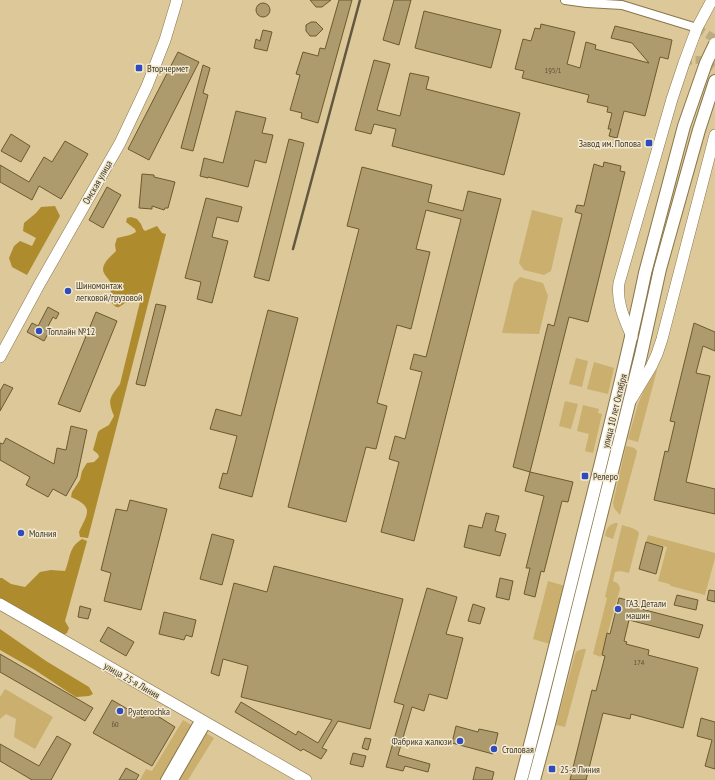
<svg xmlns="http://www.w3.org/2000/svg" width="715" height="780" font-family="'PT Sans Narrow',sans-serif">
  <rect width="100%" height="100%" fill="#dcc898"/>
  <path fill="#caaf6f" d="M 532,210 L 563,218 L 551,271 L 544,275 L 524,270 L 519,263 Z
    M 520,277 L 543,283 L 548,296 L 539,334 L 502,333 L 514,283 Z
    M 576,358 L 588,361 L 582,387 L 569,384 Z
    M 594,362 L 614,368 L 608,394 L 587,389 Z
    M 656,370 L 657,370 L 638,442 L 628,439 L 638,404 L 644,390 Z
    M 565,401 L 578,404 L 571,429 L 559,426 Z
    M 583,405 L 599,409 L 598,413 L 602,414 L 593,453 L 585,451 L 589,434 L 577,431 Z
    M 626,446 C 631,447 636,447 637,452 L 620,515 L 614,508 L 613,503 Z
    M 615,523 L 618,523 L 613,539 L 605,536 C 606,530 608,525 615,523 Z
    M 622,525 C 628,527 636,528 639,533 L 629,573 L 620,571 L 615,572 L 613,581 C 618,583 619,584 620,589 L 601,657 L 593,654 L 607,598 L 605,597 Z
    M 648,535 L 715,553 L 715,558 L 705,595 L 671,586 L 669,584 L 658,581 L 667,547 L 646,542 Z
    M 548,581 L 565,586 L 550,644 L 533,639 Z
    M 583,649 L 586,649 L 565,727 L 556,725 L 575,654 L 577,651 Z
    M 5,689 L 53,717 L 35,749 L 14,737 L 16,719 L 6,714 L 0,719 L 0,697 Z
    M 183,720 L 214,738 L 188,780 L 140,780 L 146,769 L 152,771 Z"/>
  <path fill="#ae8b2d" d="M 55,206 L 60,216 L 27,275 L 12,267 L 9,258 L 14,246 L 20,241 L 32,246 L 36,238 L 23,231 L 24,223 L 36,213 L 41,207 Z
    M 131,217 L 137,219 L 141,224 L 143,229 L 145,231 L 157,226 L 162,233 L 166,234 L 88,538 L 80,537 L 79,532 C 88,513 94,507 71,497 L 72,492 L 80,480 L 82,471 L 85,466 L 87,463 L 94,462 L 99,457 L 98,454 L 93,450 L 98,432 L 100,430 L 109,425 L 114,416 C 107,399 110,398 120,384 L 140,302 L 139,300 L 134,297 C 120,303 119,316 109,298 C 110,294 112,288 111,284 C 110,280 106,277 104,273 C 100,265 110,257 116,251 L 115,245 L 117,238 L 130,235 L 136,232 L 135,229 L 126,222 L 127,218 Z
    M 82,539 L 87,541 L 65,621 L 69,628 L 67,633 L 63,635 L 0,599 L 0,578 L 2,578 L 11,584 L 25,587 L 40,572 L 51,570 L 65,571 C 71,557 68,548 82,539 Z
    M 0,629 L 46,661 L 89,687 L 93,694 L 89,696 L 76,697 L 68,692 L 35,670 L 0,650 Z"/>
  <path fill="#ae9b6d" stroke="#6c5a2d" d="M 310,0 L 331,0 L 322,7 L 316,7 Z
    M 339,0 L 352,0 L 318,123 L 301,118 L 302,113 L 290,110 L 300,75 L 296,74 L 303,52 L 318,56 L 320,48 L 325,49 Z
    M 394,0 L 411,0 L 399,45 L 383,40 Z
    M256 10a7 7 0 1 1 14 0a7 7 0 1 1-14 0Z
    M 424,11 L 501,30 L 491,68 L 415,48 Z
    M 311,22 L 316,22 L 323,29 L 316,36 L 310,36 L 306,31 L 306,25 Z
    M 541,24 L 575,32 L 567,64 L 580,68 L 586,42 L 596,45 L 595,49 L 649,63 L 632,43 L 611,38 L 615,26 L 672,40 L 668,59 L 660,57 L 645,116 L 624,111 L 617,138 L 609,136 L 611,129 L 608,129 L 612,113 L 607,112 L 608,107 L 587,102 L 589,95 L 522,78 L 524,71 L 515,69 L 523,39 L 531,41 L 535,28 L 540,29 Z
    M 263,30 L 272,32 L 267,51 L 254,48 L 256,39 L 260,41 Z
    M 178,52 L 199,62 L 149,160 L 128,149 Z
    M 374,60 L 390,64 L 377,110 L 400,116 L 410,73 L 429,77 L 426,89 L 520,113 L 504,175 L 392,146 L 396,129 L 374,124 L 371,134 L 355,130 Z
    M 203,65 L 210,68 L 203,93 L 208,95 L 193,151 L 181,148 Z
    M 236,111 L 266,118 L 262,133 L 273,135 L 266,163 L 255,160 L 248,187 L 208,177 L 208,178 L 200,176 L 204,158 L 223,163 Z
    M 11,134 L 30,146 L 21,162 L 1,151 Z
    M 289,139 L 304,143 L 269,281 L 254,277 Z
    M 65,141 L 88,154 L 61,199 L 39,186 L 32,200 L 0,182 L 0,165 L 29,182 L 44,157 L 52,162 Z
    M 604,162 L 621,166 L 620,171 L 625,172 L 588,322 L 569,317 L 530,472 L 573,482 L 568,502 L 562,501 L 544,572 L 541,571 L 535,597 L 524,594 L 530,568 L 526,568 L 544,496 L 525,491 L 530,472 L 513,467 L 548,324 L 554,326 L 582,214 L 575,212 L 577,205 L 584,206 L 594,164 L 603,167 Z
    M 362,167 L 432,185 L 428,202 L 463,211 L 468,191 L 501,199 L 414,541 L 381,532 L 399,462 L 389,459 L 395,436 L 405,439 L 422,372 L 410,369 L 414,354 L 426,357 L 461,219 L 426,210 L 416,249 L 430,252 L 411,329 L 397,325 L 377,403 L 387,406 L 376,449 L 366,447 L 346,522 L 288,507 L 359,229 L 347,226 Z
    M 142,174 L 154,175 L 154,177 L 175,182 L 168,208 L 165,208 L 164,210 L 152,206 L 152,209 L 139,208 Z
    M 107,187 L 121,195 L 103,228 L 89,220 Z
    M 206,198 L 242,207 L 238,222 L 217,217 L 212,237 L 228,241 L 212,303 L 197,299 L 201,282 L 185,278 Z
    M 156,304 L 166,306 L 145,386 L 136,384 Z
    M 48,307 L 59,313 L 56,319 L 53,317 L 46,330 L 49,332 L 44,341 L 27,332 L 32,323 L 38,326 Z
    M 268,310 L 298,318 L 252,497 L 219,488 L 223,473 L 227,474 L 237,436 L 210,429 L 216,409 L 241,416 Z
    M 96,312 L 117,321 L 80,412 L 58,404 Z
    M 694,323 L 715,332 L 715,351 L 703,346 L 696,373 L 710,376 L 686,482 L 715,489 L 715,514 L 654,500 L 665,451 L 668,452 L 675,422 L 670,421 Z
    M 4,384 L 13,388 L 0,411 L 0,391 Z
    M 71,426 L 87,430 L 77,477 L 66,496 L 53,489 L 48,497 L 26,485 L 30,477 L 0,460 L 0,443 L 3,444 L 6,438 L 54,464 L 57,448 L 66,450 Z
    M 130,500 L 167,509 L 141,610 L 104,601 L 111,573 L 101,570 L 116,509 L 127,511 Z
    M 486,513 L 499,516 L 495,531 L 506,534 L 500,556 L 464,547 L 469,525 L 482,528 Z
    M 212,534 L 234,540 L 222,585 L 200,579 Z
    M 646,542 L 663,547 L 656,574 L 639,569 Z
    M 274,566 L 403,599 L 370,729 L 338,721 L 322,748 L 327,750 L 321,759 L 303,749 L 301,751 L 235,712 L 241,702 L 296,735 L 298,731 L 318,743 L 332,720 L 241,697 L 248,666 L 223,659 L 219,676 L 211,673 L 234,583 L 267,592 Z
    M 500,578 L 513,581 L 509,600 L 496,597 Z
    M 427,588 L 457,597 L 446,634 L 463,638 L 447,699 L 429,694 L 424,711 L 412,707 L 398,755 L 430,764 L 428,772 L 405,766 L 403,771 L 386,767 L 404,705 L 394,702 Z
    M 709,590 L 715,591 L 715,602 L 707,600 Z
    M 677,595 L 698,600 L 696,610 L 674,605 Z
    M 619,598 L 627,600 L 626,605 L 703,625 L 699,638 L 629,620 L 624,641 L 627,642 L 626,644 L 649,650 L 648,655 L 698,668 L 683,728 L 631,714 L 630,719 L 603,713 L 586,780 L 570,780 L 592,690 L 596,691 L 605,656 L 602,655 L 607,633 L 610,634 Z
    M 473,604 L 485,608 L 480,624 L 468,621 Z
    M 80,606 L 91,609 L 88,619 L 78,617 Z
    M 164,612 L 196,620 L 192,637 L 186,635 L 184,640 L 159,634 Z
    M 108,627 L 134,642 L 126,656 L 100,641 Z
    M 0,654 L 93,708 L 85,721 L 0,672 Z
    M 112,700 L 143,718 L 148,710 L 175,727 L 152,766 L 93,733 Z
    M 701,718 L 715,722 L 715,769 L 705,766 L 712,740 L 697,736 Z
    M 456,726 L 478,732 L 479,729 L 498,733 L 493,754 L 452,743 Z
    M 57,736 L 71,744 L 51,780 L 32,780 L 0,761 L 0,744 L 39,766 Z
    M 365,738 L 371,739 L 368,750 L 362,748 Z
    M 353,753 L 366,756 L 363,767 L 350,764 Z
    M 476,767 L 494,772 L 492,780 L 473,780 Z
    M 126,768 L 139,775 L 136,780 L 119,780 Z"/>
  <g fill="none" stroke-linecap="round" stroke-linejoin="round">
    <path stroke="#bdac81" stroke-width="8" stroke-dasharray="8 4" stroke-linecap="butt" d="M 697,28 L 715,39
      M 684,63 C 696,57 704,60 715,68"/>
    <g stroke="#8a774a" stroke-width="10">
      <path id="street" d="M 565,0 L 587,3 L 622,5 L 697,28
        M 165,780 L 200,719
        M 174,780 L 207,723"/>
    </g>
    <g stroke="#8a774a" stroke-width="12">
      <path id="secondary" d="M 632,337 C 625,320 616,302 619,283 L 672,99 L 684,63 L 697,28 L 712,0
        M 0,357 L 39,285 L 120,143 L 147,86 L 165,40 L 177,0
        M 631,400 L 651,367 L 657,354 L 662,339 L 715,135
        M 0,604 L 306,780"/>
    </g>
    <g stroke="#8a774a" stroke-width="14">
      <path id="primary" d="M 521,780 C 541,704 560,627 579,551 C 602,458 626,366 645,273
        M 534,780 L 549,724 L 641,355 L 660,269 L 699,130 L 715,81"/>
    </g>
    <use href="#street" stroke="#fff" stroke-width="8"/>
    <use href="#secondary" stroke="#fff" stroke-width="11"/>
    <use href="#primary" stroke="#fff" stroke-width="12"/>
    <path stroke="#63583f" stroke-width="2.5" d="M 293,249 L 360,0"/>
    <g stroke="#8a774a" stroke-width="14" stroke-linecap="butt">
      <path id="primary-bridge" d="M 645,273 L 684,126 L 706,63 L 715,44"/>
    </g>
    <use href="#primary-bridge" stroke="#fff" stroke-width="12"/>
  </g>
  <g fill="#2f4cbd" stroke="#f4ead2" stroke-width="1.5">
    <rect x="135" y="64" width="8" height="8" rx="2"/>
    <rect x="645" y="139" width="8" height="8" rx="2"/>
    <circle cx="68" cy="291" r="4"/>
    <circle cx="39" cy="331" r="4"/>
    <rect x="581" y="472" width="8" height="8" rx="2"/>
    <circle cx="21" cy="533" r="4"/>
    <circle cx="618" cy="609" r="4"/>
    <circle cx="120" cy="711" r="4"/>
    <circle cx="460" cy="741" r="4"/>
    <circle cx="494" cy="749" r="4"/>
    <rect x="548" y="765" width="8" height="8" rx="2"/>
  </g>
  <g text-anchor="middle" stroke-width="3" stroke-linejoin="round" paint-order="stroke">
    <g font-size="8" fill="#5d5238">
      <text x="553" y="73">195/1</text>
      <text x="639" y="665">174</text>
      <text x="115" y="727">60</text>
    </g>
    <g font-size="10" fill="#423a27" stroke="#f4ead2" text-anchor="start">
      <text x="147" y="72">Вторчермет</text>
      <text x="641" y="147" text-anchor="end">Завод им. Попова</text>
      <text x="76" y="289">Шиномонтаж<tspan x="76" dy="12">легковой/грузовой</tspan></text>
      <text x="47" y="335">Топлайн №12</text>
      <text x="593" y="480">Релеро</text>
      <text x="29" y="537">Молния</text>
      <text x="626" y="607">ГАЗ. Детали<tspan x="626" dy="12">машин</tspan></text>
      <text x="128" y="715">Pyaterochka</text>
      <text x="452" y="745" text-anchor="end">Фабрика жалюзи</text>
      <text x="502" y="753">Столовая</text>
      <text x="560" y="773">25-я Линия</text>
    </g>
    <g font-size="10" fill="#423a27" stroke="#f4ead2">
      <text transform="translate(97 182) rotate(-60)" y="4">Омская улица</text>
      <text transform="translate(614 411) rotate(-76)" y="4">улица 10 лет Октября</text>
      <text transform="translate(132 680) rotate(30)" y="4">улица 25-я Линия</text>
    </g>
  </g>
</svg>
